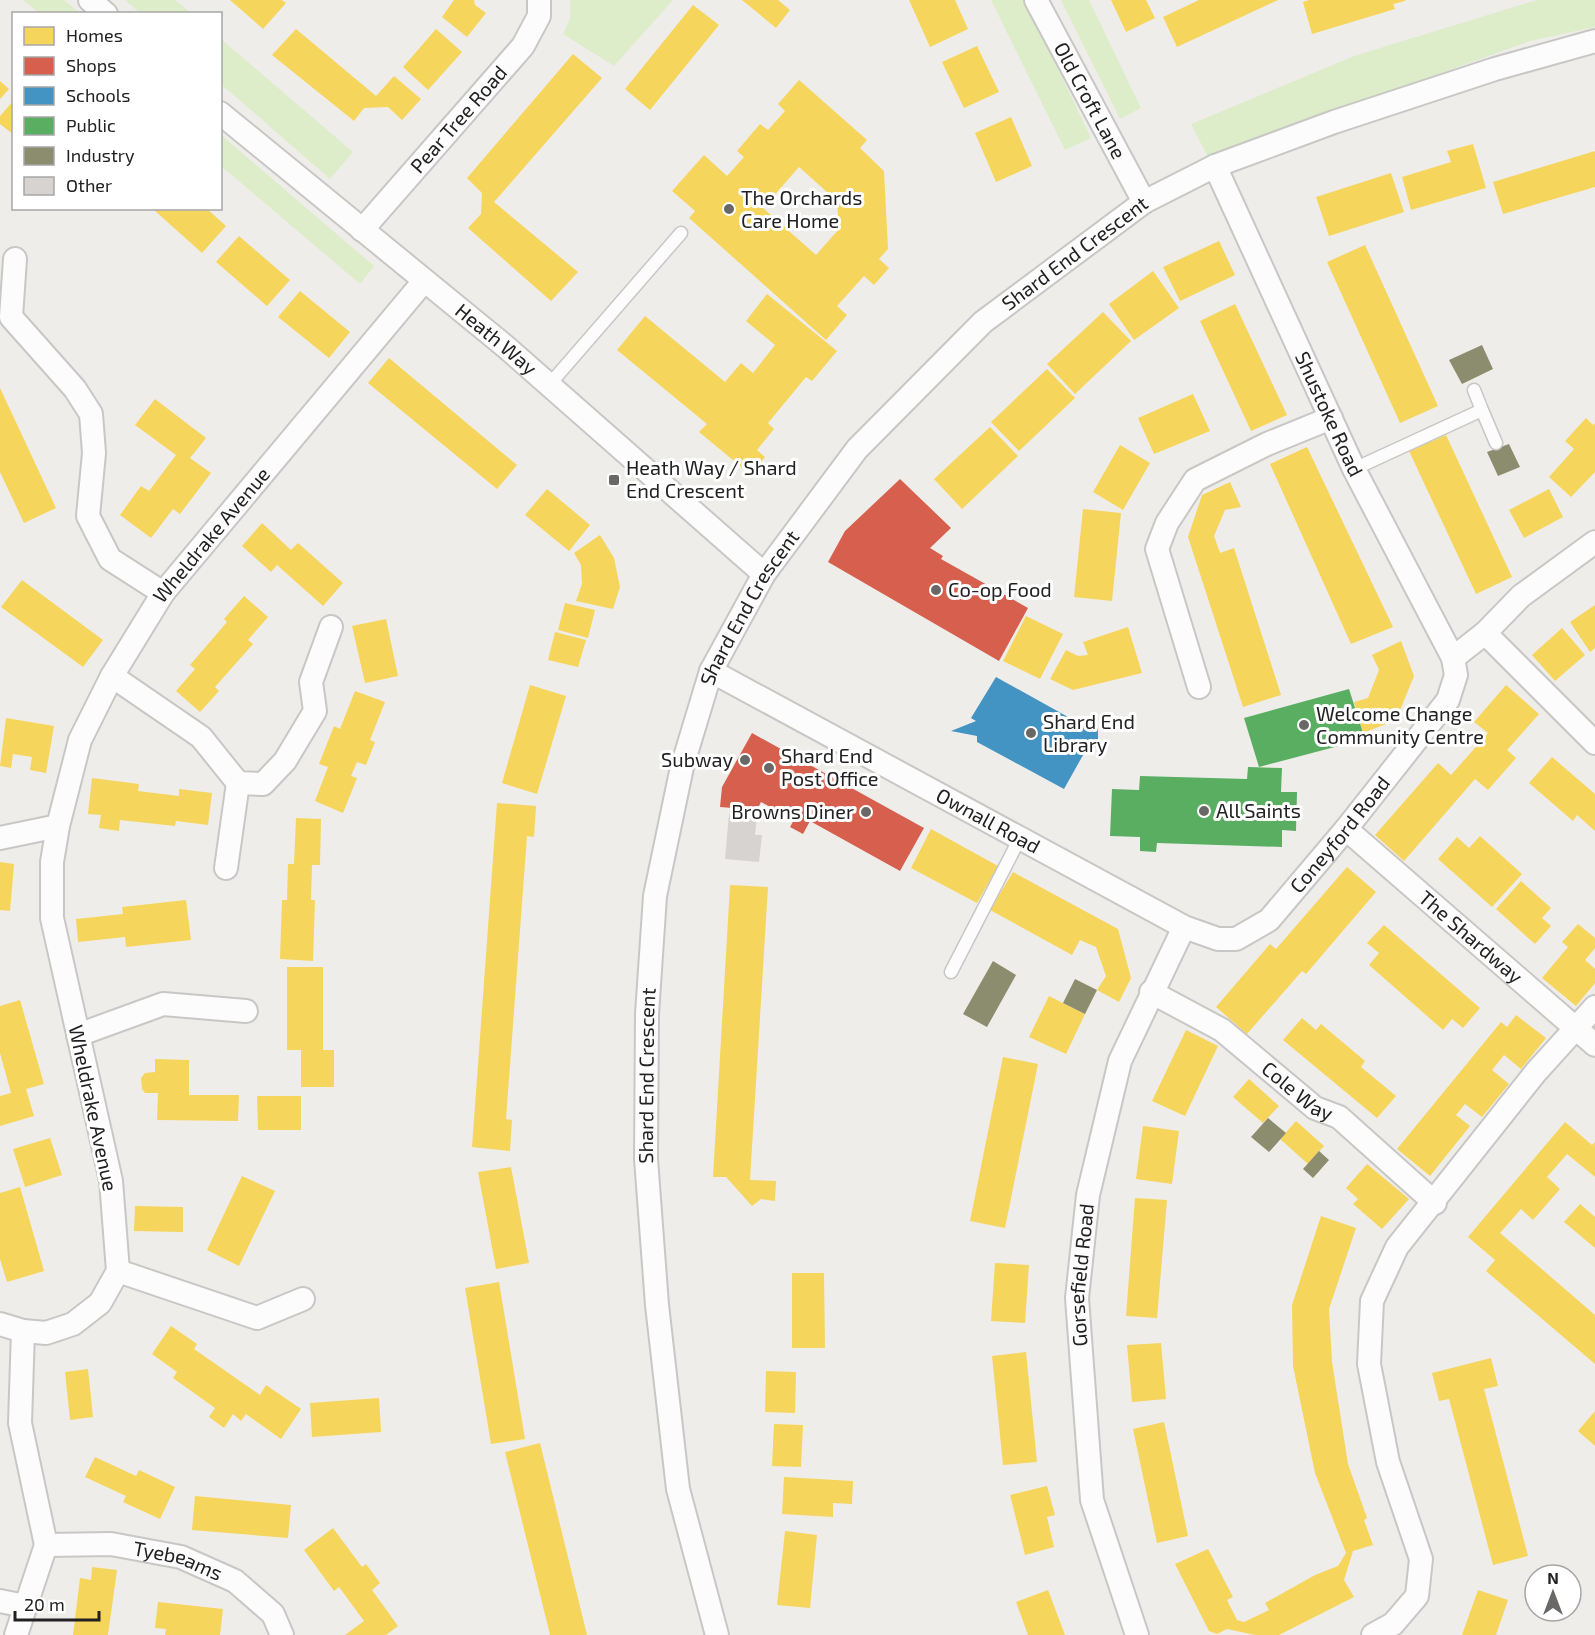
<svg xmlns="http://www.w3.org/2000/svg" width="1595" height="1635" font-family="'Exo 2',sans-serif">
  <rect width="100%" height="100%" fill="#efedea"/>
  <path fill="#ddecc9" d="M 23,0 L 64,0 L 80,13 L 39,13 Z
    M 125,0 L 175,0 L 191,13 L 140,13 Z
    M 570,0 L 673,0 L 614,66 L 563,34 L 570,19 Z
    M 991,0 L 1025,0 L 1091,138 L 1065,150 Z
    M 1061,0 L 1089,0 L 1141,108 L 1120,119 Z
    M 1537,0 L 1595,0 L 1595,27 L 1530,41 L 1208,157 L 1191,124 L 1354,56 Z
    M 221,39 L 353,152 L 330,179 L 221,84 Z
    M 220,134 L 374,266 L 360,284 L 221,166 Z"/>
  <path fill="#f6d55c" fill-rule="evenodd" d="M 230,0 L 282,0 L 286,3 L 263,29 Z
    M 454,0 L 474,0 L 475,5 L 486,13 L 467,37 L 442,17 Z
    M 742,0 L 778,0 L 790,10 L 776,28 Z
    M 909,0 L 955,0 L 968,29 L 930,47 Z
    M 1111,0 L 1146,0 L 1155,18 L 1126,32 Z
    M 1199,0 L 1278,0 L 1177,47 L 1163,17 Z
    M 1309,0 L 1405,0 L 1405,1 L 1393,4 L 1395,9 L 1312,34 L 1303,2 Z
    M 693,5 L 719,25 L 650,110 L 625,89 Z
    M 296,29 L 376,96 L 394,76 L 421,99 L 402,120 L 388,107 L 364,108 L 354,121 L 272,55 Z
    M 436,29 L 462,52 L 428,90 L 403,67 Z
    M 977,46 L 999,92 L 964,108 L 942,62 Z
    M 573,54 L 602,78 L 494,202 L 578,272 L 551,301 L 468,228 L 481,214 L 482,193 L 467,178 Z
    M 799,80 L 867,140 L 860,148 L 884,171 L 888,249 L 879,259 L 889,268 L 874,285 L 864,276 L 837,306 L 847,315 L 826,340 L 689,218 L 695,211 L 672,191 L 704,155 L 727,176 L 744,157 L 737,151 L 760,124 L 768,130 L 785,111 L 778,104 ZM 799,167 L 837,201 L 839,229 L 816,255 L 763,208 Z
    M 0,81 L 9,89 L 0,99 Z
    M 14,100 L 14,135 L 0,124 L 0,116 Z
    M 1011,117 L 1032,166 L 996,182 L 975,133 Z
    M 1473,144 L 1486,188 L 1411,210 L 1402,177 L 1451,162 L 1447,151 Z
    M 1595,151 L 1595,187 L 1503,214 L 1493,182 Z
    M 1391,173 L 1404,212 L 1329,236 L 1316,197 Z
    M 156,208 L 206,208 L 226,226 L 202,253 L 154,210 Z
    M 239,236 L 290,280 L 267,306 L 216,262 Z
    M 1219,241 L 1235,275 L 1180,301 L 1163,267 Z
    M 1365,245 L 1438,406 L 1400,423 L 1327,262 Z
    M 1153,271 L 1179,308 L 1134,340 L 1109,304 Z
    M 300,291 L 350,332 L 329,358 L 278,317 Z
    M 767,294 L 837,351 L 812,381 L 806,377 L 768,423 L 774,429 L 757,450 L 765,457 L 751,475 L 699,432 L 707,424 L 617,350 L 645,316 L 725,382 L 741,363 L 753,373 L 775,345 L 746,321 Z
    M 1235,304 L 1287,415 L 1251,431 L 1200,321 Z
    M 1103,312 L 1131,341 L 1075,394 L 1047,364 Z
    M 389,358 L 517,465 L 497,489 L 368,383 Z
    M 1047,369 L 1075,398 L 1019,451 L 991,422 Z
    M 0,388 L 56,508 L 24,523 L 0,472 Z
    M 1193,394 L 1210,431 L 1154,454 L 1138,418 Z
    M 155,399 L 206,438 L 190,458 L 211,473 L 180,514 L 173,509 L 151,538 L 120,515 L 141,486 L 149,491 L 176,455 L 135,425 Z
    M 1586,418 L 1593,425 L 1595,423 L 1595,472 L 1571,497 L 1549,477 L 1574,449 L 1565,441 Z
    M 990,427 L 1018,456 L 962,509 L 934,479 Z
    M 1446,435 L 1512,577 L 1476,594 L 1409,451 Z
    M 1120,445 L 1150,463 L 1123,510 L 1093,492 Z
    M 1307,447 L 1393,627 L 1351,644 L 1270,464 Z
    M 1230,482 L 1241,507 L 1225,510 L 1214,536 L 1220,553 L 1234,548 L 1281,695 L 1243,707 L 1188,537 L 1202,495 Z
    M 547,489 L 590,525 L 569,551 L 525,515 Z
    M 1549,489 L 1563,517 L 1524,538 L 1509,510 Z
    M 1083,509 L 1121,513 L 1112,601 L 1074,597 Z
    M 262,523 L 291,550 L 298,543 L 343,583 L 323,606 L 277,565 L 271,572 L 242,546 Z
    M 600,535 L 614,558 L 620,587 L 613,609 L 576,601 L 582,584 L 581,565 L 574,553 Z
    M 22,580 L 103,640 L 83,667 L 1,607 Z
    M 244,596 L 268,617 L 248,640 L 253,644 L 215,687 L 219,691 L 200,712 L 176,691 L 195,669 L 190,665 L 227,622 L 224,619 Z
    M 565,603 L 595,610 L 588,638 L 558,630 Z
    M 1595,605 L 1595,648 L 1590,652 L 1570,622 Z
    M 1026,616 L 1063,634 L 1040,679 L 1003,661 Z
    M 386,619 L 398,676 L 365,683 L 352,626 Z
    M 1128,627 L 1142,673 L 1073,690 L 1050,679 L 1066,650 L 1078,656 L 1088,655 L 1083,642 Z
    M 1562,628 L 1585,655 L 1555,681 L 1532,655 Z
    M 555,632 L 586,640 L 578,667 L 548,660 Z
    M 1401,641 L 1414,676 L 1396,720 L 1363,733 L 1354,702 L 1368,698 L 1379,670 L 1372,655 Z
    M 530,685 L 566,696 L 537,794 L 502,783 Z
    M 1506,685 L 1539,714 L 1507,750 L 1516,758 L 1488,790 L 1475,779 L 1404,861 L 1375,835 L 1438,763 L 1451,775 L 1488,733 L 1474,722 Z
    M 355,691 L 385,702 L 370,740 L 375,742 L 366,765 L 357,762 L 351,776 L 357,778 L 343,813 L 315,801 L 328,767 L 319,764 L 334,726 L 340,729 Z
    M 6,718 L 54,726 L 46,773 L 30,770 L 32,757 L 13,754 L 11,768 L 0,766 Z
    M 1552,757 L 1595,794 L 1595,831 L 1577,815 L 1573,821 L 1529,783 Z
    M 92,778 L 139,784 L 138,791 L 179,796 L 179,789 L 212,793 L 208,825 L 176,821 L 175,826 L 120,820 L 119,831 L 99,828 L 101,815 L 88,814 Z
    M 497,803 L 536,806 L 534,837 L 527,836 L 506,1119 L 512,1120 L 510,1151 L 472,1147 Z
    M 296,818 L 321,819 L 320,865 L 312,865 L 311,900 L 315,900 L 313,961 L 280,959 L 282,900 L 287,900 L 288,864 L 294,864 Z
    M 931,829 L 998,866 L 977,903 L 911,868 Z
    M 1480,836 L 1522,874 L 1492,907 L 1438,859 L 1457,837 L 1469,848 Z
    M 0,862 L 14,864 L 10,911 L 0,910 Z
    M 1347,867 L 1376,892 L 1306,974 L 1302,971 L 1247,1034 L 1216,1007 L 1270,944 L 1276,949 Z
    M 1013,872 L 1118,929 L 1131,978 L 1119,1002 L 1097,990 L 1106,976 L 1096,947 L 1080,940 L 1072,955 L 990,910 Z
    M 1521,881 L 1551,908 L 1542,918 L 1551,926 L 1535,944 L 1496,909 Z
    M 730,885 L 768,887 L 750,1180 L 776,1181 L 775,1201 L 761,1199 L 752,1206 L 726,1177 L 713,1177 Z
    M 186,900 L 191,940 L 126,947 L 125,937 L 78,942 L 76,919 L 123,914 L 122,907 Z
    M 1578,924 L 1595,938 L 1595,948 L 1585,960 L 1595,969 L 1595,983 L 1576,1006 L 1542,978 L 1568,947 L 1562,942 Z
    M 1384,925 L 1480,1008 L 1463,1028 L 1452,1019 L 1443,1030 L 1369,965 L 1379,953 L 1367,943 Z
    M 287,967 L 323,967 L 323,1050 L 334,1050 L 334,1087 L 301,1087 L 301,1050 L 287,1050 Z
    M 1049,996 L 1085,1014 L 1066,1054 L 1029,1037 Z
    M 20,1000 L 44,1084 L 26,1089 L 34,1116 L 0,1126 L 0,1096 L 11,1093 L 0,1053 L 0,1006 Z
    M 1516,1015 L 1546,1038 L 1521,1069 L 1504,1055 L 1492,1070 L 1509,1084 L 1482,1117 L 1465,1104 L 1456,1115 L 1470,1126 L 1430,1176 L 1397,1149 L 1501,1022 L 1507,1027 Z
    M 1302,1018 L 1316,1030 L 1321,1024 L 1365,1061 L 1361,1067 L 1396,1096 L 1377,1118 L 1283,1040 Z
    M 1186,1030 L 1218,1046 L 1185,1116 L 1152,1101 Z
    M 1003,1057 L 1038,1064 L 1005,1228 L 970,1221 Z
    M 155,1059 L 189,1060 L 189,1095 L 239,1095 L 238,1121 L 157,1120 L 158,1093 L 145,1093 L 142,1089 L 141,1078 L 145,1073 L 155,1072 Z
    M 1249,1079 L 1279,1106 L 1263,1123 L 1233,1097 Z
    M 257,1096 L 301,1096 L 301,1130 L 258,1130 Z
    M 1296,1121 L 1324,1146 L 1308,1164 L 1280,1139 Z
    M 1565,1122 L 1592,1145 L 1595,1142 L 1595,1177 L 1567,1154 L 1547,1177 L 1560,1189 L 1533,1220 L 1521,1209 L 1500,1233 L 1595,1315 L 1595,1364 L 1486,1271 L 1495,1260 L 1468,1237 Z
    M 1143,1126 L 1179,1131 L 1172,1184 L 1136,1179 Z
    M 50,1138 L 62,1175 L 25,1187 L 13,1149 Z
    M 1367,1164 L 1409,1199 L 1382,1229 L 1353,1204 L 1358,1199 L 1346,1188 Z
    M 511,1167 L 529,1263 L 496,1269 L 478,1172 Z
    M 242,1176 L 275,1191 L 239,1266 L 207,1250 Z
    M 20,1187 L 44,1271 L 7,1282 L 0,1259 L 0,1193 Z
    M 1135,1198 L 1167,1200 L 1157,1318 L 1126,1316 Z
    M 1580,1204 L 1595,1217 L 1595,1248 L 1564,1222 Z
    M 135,1206 L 183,1207 L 183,1232 L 134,1231 Z
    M 1321,1216 L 1356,1228 L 1329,1309 L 1332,1362 L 1348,1464 L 1367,1518 L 1364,1520 L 1373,1545 L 1353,1551 L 1344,1580 L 1354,1597 L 1279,1635 L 1255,1635 L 1227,1629 L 1217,1634 L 1209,1631 L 1175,1564 L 1208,1549 L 1233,1597 L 1227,1600 L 1237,1620 L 1244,1622 L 1269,1610 L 1265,1603 L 1315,1575 L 1338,1566 L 1346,1553 L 1315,1473 L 1293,1366 L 1292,1305 Z
    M 995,1263 L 1029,1265 L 1025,1323 L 991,1321 Z
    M 792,1273 L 824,1273 L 825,1348 L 792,1348 Z
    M 499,1282 L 525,1439 L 491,1444 L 465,1288 Z
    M 171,1326 L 197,1344 L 194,1349 L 260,1395 L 266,1385 L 301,1409 L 281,1439 L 246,1414 L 241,1421 L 233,1414 L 224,1428 L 209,1417 L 215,1408 L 173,1378 L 177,1372 L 152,1354 Z
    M 1161,1343 L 1166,1399 L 1132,1402 L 1127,1345 Z
    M 1026,1352 L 1037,1462 L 1003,1465 L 992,1356 Z
    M 1491,1358 L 1498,1386 L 1484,1389 L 1528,1556 L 1493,1565 L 1449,1399 L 1439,1401 L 1432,1373 Z
    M 88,1369 L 93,1417 L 70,1420 L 65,1372 Z
    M 766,1371 L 796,1372 L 795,1413 L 765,1412 Z
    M 379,1398 L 381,1432 L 312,1437 L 310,1403 Z
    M 1595,1411 L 1595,1446 L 1578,1431 Z
    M 1164,1422 L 1188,1536 L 1157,1543 L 1133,1429 Z
    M 774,1424 L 803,1425 L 801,1467 L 772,1466 Z
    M 540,1443 L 587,1635 L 550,1635 L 505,1452 Z
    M 95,1457 L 136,1476 L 139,1470 L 175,1487 L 160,1519 L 123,1502 L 126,1496 L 85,1477 Z
    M 784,1477 L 853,1481 L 852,1504 L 833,1503 L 833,1517 L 782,1514 Z
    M 1047,1486 L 1055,1515 L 1047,1517 L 1054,1547 L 1025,1555 L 1010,1495 Z
    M 195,1496 L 291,1505 L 288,1538 L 192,1530 Z
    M 333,1528 L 362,1567 L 366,1564 L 380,1583 L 372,1590 L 398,1626 L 386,1635 L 345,1635 L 364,1621 L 339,1587 L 334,1591 L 304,1550 Z
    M 785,1531 L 817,1535 L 810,1608 L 777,1605 Z
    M 92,1567 L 117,1570 L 108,1635 L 73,1635 L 80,1578 L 91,1580 Z
    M 1048,1590 L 1065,1635 L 1028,1635 L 1016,1602 Z
    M 1478,1590 L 1508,1600 L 1496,1635 L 1462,1635 Z
    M 158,1602 L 223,1609 L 220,1635 L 165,1635 L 166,1629 L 155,1628 Z"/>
  <path fill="#d6604d" d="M 900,479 L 951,528 L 930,548 L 943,556 L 941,559 L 1028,608 L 999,661 L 828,562 L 845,531 Z
    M 752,733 L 924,828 L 900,871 L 810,821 L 803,834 L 790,827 L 794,820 L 761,802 L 757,810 L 720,807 L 722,787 Z"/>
  <path fill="#4393c3" d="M 996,677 L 1086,727 L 1098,728 L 1098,747 L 1087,748 L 1064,789 L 977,742 L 977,736 L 951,731 L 976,721 L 971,718 Z"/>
  <path fill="#5aae61" d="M 1349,689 L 1365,739 L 1259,767 L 1244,718 Z
    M 1248,767 L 1282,768 L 1281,792 L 1297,792 L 1296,831 L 1282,830 L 1282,847 L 1157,843 L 1156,852 L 1140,851 L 1140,837 L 1110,836 L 1112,789 L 1139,790 L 1140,776 L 1247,779 Z"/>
  <path fill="#8c8c6e" d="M 1482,345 L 1493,369 L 1462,384 L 1449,360 Z
    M 1509,444 L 1520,467 L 1498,476 L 1487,452 Z
    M 993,961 L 1016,975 L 987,1027 L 963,1014 Z
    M 1075,979 L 1097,990 L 1085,1014 L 1063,1003 Z
    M 1268,1118 L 1286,1133 L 1269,1152 L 1251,1137 Z
    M 1319,1151 L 1329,1160 L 1313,1178 L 1303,1169 Z"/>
  <path fill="#d6d3d1" d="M 729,814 L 757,817 L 755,835 L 762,835 L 759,862 L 725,859 Z"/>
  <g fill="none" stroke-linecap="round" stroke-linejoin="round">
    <g stroke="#c8c7c6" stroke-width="15">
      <path id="service" d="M 549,385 L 681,233
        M 1474,390 L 1482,410
        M 1354,469 L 1482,410 L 1496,443
        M 951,972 L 1020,838"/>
    </g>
    <g stroke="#c8c7c6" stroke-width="26">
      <g id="minor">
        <path d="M 90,0 L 106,14"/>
        <path id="s1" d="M 1036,0 L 1144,202"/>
        <path id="s2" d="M 220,113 L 506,347 L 764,574"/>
        <path id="s3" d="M 1215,166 L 1354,469 L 1453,658"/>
        <path id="s4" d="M 362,230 L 523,46 L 539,16 L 539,0"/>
        <path d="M 15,259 L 11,317 L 75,389 L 91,414 L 94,453 L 88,516 L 110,559 L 163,593"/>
        <path d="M 1485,633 L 1595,743"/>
        <path id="s5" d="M 711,671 L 1184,927 L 1218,939 L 1236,939 L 1269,920 L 1346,829 L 1448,700 L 1456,675 L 1453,658 L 1485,633 L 1521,596 L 1595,542"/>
        <path d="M 112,676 L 201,737 L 238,783 L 263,784 L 285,761 L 315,711 L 311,682 L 331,627"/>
        <path d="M 1199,687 L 1157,549 L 1167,523 L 1195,480 L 1267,444 L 1331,418"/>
        <path id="s6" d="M 1346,829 L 1595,1045"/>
        <path d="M 0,838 L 58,826"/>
        <path d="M 226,868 L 238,783"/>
        <path id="s7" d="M 1151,992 L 1222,1030 L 1315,1108 L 1339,1117 L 1435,1203"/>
        <path d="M 78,1035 L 163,1004 L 246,1011"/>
        <path d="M 118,1271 L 257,1318 L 303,1299"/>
        <path id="s8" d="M 0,1324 L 23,1331 L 46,1333 L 73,1324 L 100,1303 L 118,1271 L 111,1181 L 52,918 L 52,862 L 58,826 L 80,740 L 112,676 L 163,593 L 424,281"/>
        <path id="s9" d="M 46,1545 L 111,1544 L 181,1557 L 235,1581 L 273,1614 L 282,1635"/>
        <path d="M 0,1601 L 25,1606"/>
        <path d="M 16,1635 L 46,1545 L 20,1423 L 23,1331"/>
        <path id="s10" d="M 717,1635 L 678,1489 L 657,1305 L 646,1159 L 647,1014 L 655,896 L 682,767 L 711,671 L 764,574 L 857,449 L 983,322 L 1144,202 L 1215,166 L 1334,122 L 1495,69 L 1595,41"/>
        <path id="s11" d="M 1137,1635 L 1092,1500 L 1077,1298 L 1088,1195 L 1120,1061 L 1184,927"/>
        <path d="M 1373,1635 L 1393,1624 L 1417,1596 L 1421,1559 L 1388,1462 L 1369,1364 L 1372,1301 L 1397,1247 L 1536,1072 L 1595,1007"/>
      </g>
    </g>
    <use href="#service" stroke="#fdfcfc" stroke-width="12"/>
    <use href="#minor" stroke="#fdfcfc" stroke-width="22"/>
  </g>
  <g fill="#696867" stroke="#fff" stroke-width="2">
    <circle cx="729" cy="209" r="6"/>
    <rect x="608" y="474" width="12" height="12" rx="3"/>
    <circle cx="936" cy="590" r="6"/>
    <circle cx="1304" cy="725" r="6"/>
    <circle cx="1031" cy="733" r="6"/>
    <circle cx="745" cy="760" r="6"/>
    <circle cx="769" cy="768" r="6"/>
    <circle cx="1204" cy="811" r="6"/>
    <circle cx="866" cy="812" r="6"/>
  </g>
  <g text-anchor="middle" stroke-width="6" stroke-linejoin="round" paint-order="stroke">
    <g font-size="20" fill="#212121" stroke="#fff">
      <text dy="7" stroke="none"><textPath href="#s1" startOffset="114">Old Croft Lane</textPath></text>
      <text dy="7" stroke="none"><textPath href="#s4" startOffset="147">Pear Tree Road</textPath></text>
      <text dy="7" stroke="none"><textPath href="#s10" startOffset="1538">Shard End Crescent</textPath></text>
      <text dy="7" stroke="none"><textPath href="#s2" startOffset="357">Heath Way</textPath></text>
      <text dy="7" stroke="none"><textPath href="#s3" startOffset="273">Shustoke Road</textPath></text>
      <text dy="7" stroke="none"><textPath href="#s8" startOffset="932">Wheldrake Avenue</textPath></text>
      <text dy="7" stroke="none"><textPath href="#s10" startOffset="1052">Shard End Crescent</textPath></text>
      <text dy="7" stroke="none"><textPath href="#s5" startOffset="315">Ownall Road</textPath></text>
      <text dy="7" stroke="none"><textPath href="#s5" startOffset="741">Coneyford Road</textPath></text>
      <text dy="7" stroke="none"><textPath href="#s6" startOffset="165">The Shardway</textPath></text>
      <text dy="7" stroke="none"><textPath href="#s10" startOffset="566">Shard End Crescent</textPath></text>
      <text dy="7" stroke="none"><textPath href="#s7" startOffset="178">Cole Way</textPath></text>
      <text transform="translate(93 1108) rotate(78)" y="7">Wheldrake Avenue</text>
      <text dy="7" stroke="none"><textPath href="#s11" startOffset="368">Gorsefield Road</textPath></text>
      <text dy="7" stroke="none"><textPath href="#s9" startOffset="134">Tyebeams</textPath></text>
    </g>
    <g font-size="20" fill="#212121" stroke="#fff" text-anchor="start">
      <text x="741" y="205">The Orchards<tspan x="741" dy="23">Care Home</tspan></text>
      <text x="626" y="475">Heath Way / Shard<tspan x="626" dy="23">End Crescent</tspan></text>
      <text x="948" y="597">Co-op Food</text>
      <text x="1316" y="721">Welcome Change<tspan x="1316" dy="23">Community Centre</tspan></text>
      <text x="1043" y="729">Shard End<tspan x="1043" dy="23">Library</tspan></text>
      <text x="781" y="763">Shard End<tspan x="781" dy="23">Post Office</tspan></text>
      <text x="733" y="767" text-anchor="end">Subway</text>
      <text x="1216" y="818">All Saints</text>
      <text x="854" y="819" text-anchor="end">Browns Diner</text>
    </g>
  </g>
  <rect x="12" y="12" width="210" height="198" fill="#ffffff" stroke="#a6a6a6" stroke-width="1.5"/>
  <rect x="24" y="27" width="30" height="18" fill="#f6d55c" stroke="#a6a6a6" stroke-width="1.5"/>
  <text x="66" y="42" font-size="18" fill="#212121">Homes</text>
  <rect x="24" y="57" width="30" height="18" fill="#d6604d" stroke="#a6a6a6" stroke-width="1.5"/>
  <text x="66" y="72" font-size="18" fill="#212121">Shops</text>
  <rect x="24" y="87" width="30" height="18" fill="#4393c3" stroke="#a6a6a6" stroke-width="1.5"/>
  <text x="66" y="102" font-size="18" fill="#212121">Schools</text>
  <rect x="24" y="117" width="30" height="18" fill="#5aae61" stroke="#a6a6a6" stroke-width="1.5"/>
  <text x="66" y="132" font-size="18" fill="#212121">Public</text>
  <rect x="24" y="147" width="30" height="18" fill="#8c8c6e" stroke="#a6a6a6" stroke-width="1.5"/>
  <text x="66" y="162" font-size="18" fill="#212121">Industry</text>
  <rect x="24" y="177" width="30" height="18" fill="#d6d3d1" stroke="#a6a6a6" stroke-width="1.5"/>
  <text x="66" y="192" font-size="18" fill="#212121">Other</text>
  <g transform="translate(1553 1593)"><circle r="28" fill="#ffffff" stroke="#a6a6a6" stroke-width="1.5"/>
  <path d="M0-4.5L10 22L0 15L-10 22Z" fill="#696867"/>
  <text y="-9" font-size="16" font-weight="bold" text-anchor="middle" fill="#212121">N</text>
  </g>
  <path d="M15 1611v9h84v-9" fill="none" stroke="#212121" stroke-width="3"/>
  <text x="24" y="1611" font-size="18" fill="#212121" stroke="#ffffff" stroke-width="4.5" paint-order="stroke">20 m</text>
</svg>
